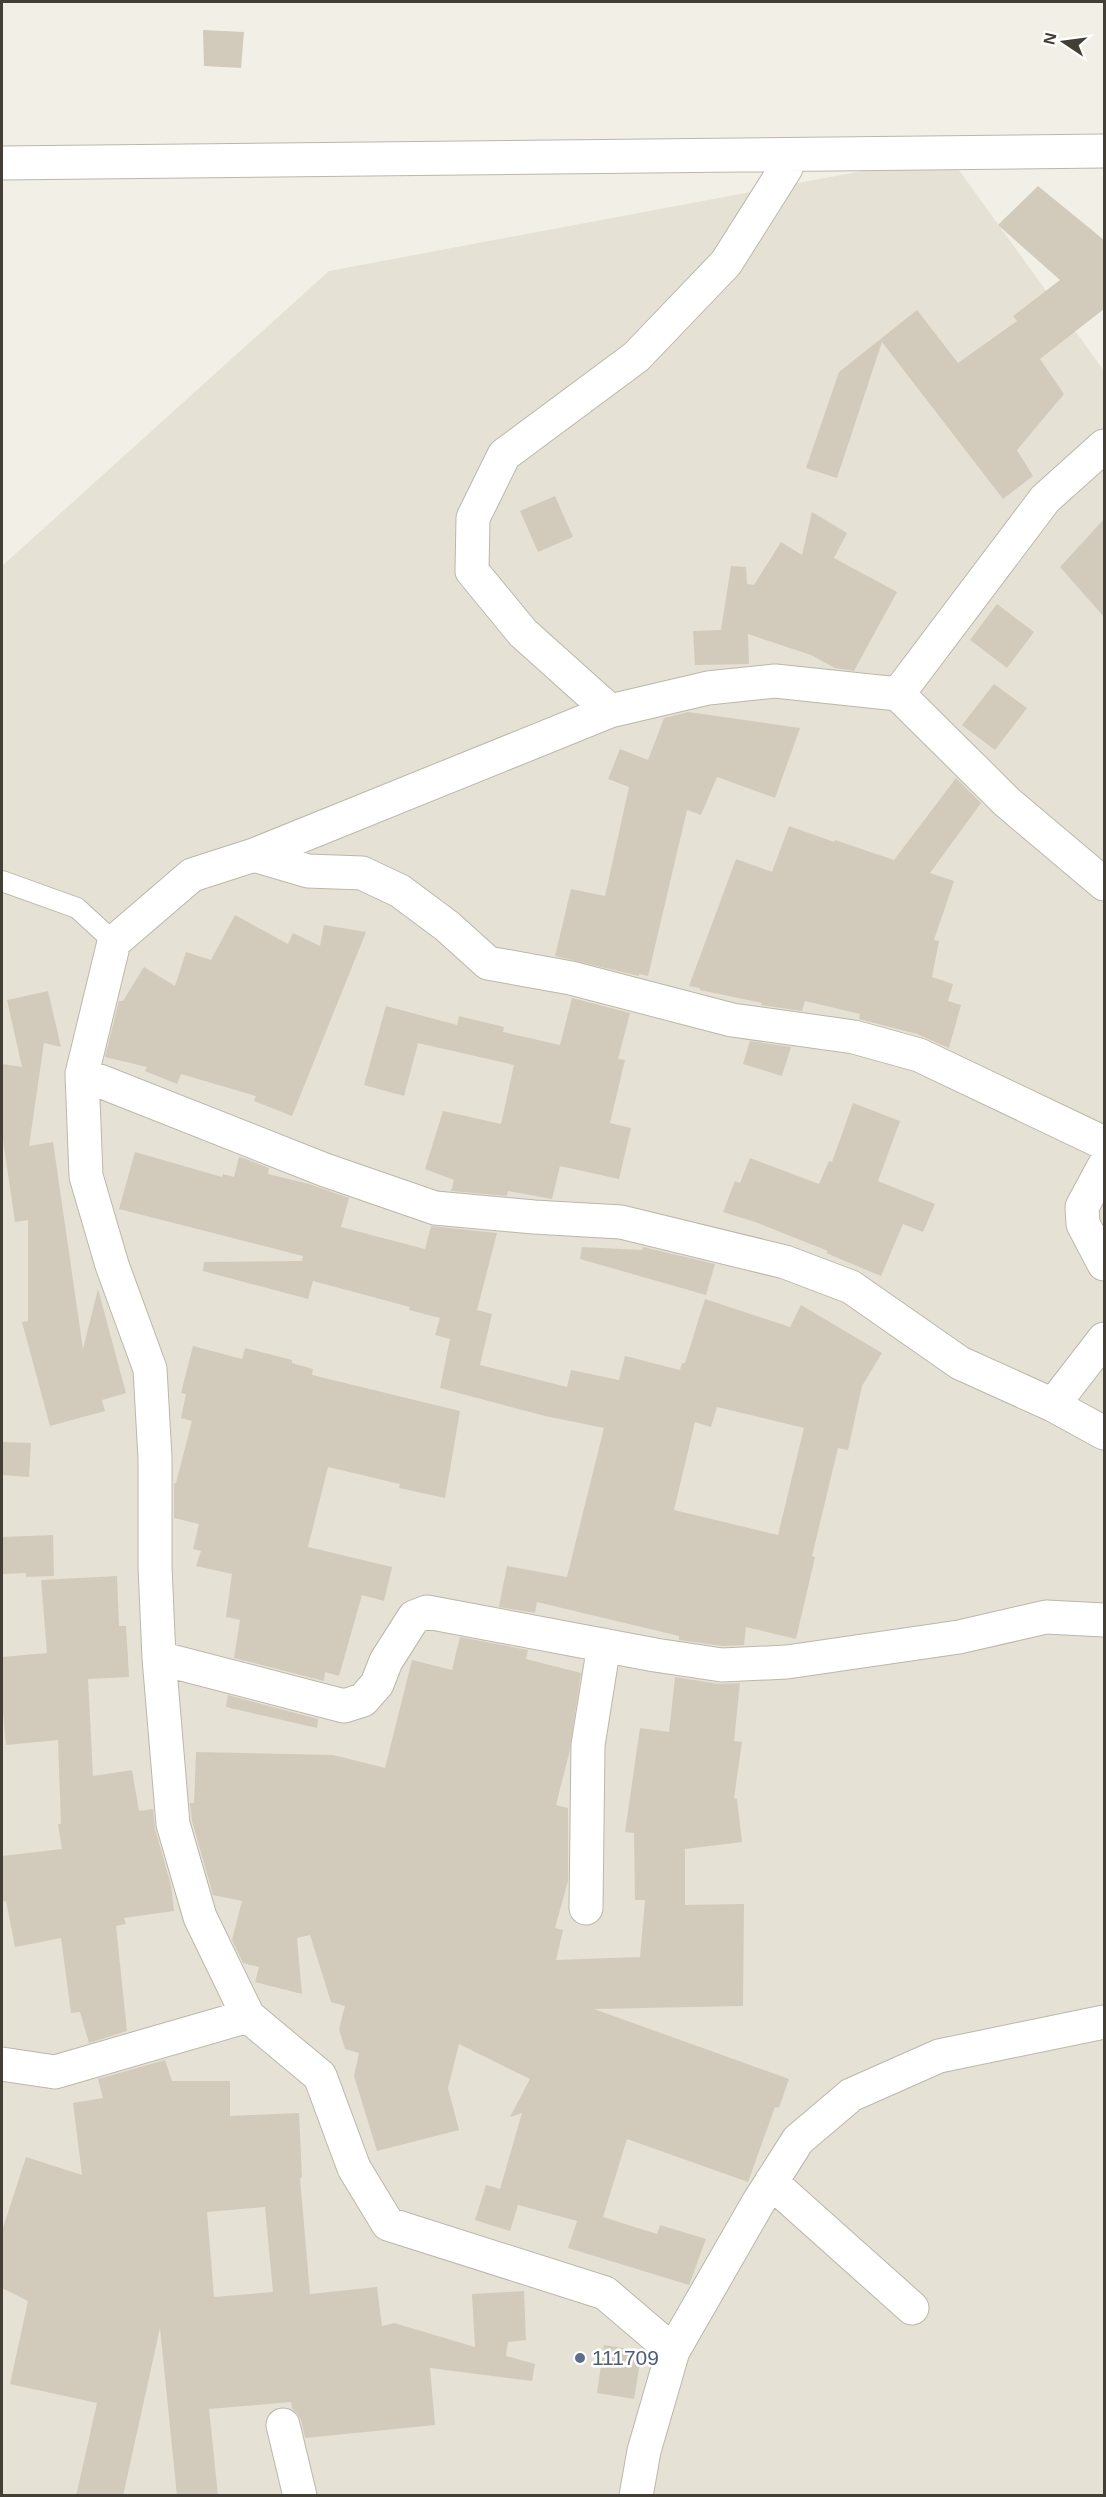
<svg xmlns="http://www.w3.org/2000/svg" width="1106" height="2497" font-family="Helvetica,sans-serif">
  <rect width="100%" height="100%" fill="#f1efe6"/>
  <path fill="#e5e1d4" d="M 948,155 L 1104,371 L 1104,2495 L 2,2495 L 2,566 L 329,271 Z"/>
  <path fill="#d2cbbc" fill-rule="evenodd" d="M 203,30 L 244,32 L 241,68 L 204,66 Z
    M 1038,186 L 1104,240 L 1104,309 L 1040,359 L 1064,394 L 1017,450 L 1033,476 L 1003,499 L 882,342 L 837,478 L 806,468 L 839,372 L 917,310 L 958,363 L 1017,321 L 1013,316 L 1060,280 L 998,225 Z
    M 555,496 L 573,537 L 538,552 L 520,511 Z
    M 812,512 L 847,533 L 834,558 L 897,592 L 854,671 L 835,668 L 811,655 L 748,634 L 749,664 L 695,665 L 693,631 L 721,630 L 731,566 L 746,567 L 747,584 L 754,585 L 781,542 L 802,555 Z
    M 1104,519 L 1104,617 L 1060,567 Z
    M 997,604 L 1034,632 L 1007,668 L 970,640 Z
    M 994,684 L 1027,708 L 995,750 L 962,725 Z
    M 688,712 L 800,728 L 775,798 L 717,777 L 701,815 L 687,810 L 648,976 L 639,974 L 639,976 L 555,956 L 571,889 L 605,896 L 629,787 L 608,779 L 620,749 L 648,760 L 664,718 Z
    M 956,778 L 981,803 L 930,873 L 954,881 L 934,940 L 939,941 L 932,977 L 953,984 L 948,1001 L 961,1005 L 949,1048 L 917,1034 L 859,1019 L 860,1014 L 805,1001 L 802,1011 L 761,1005 L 762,1003 L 700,990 L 700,988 L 689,986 L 736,859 L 772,872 L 789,826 L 834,842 L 835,840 L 894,860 Z
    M 235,915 L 288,944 L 293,933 L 320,946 L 324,925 L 366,932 L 292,1116 L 254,1101 L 256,1096 L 181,1074 L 177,1084 L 145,1071 L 147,1067 L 105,1057 L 119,1001 L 123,1001 L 144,967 L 175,986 L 186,952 L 211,960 Z
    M 48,991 L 61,1047 L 44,1043 L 29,1146 L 53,1142 L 83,1349 L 98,1289 L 126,1393 L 102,1400 L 105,1411 L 50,1426 L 22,1322 L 28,1321 L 28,1220 L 15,1222 L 2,1133 L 2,1064 L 22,1067 L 7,1000 Z
    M 572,998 L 630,1013 L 618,1059 L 625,1060 L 610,1123 L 631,1128 L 619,1179 L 560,1166 L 552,1199 L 508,1191 L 507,1196 L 451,1191 L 454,1180 L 425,1169 L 443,1111 L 501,1124 L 514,1065 L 418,1043 L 404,1096 L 364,1085 L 386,1006 L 457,1025 L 459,1016 L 504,1027 L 503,1032 L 560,1045 Z
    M 750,1041 L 791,1047 L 782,1076 L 743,1064 Z
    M 853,1103 L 900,1121 L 878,1181 L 935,1204 L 923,1232 L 903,1224 L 881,1276 L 826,1253 L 828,1251 L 755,1222 L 723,1212 L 735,1181 L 740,1183 L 750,1158 L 819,1184 L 829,1161 L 832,1162 Z
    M 135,1152 L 222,1177 L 223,1174 L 234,1177 L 239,1157 L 246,1159 L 269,1168 L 268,1174 L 309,1184 L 349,1198 L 341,1227 L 425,1249 L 431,1226 L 497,1233 L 477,1310 L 492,1314 L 480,1365 L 567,1387 L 571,1370 L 619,1380 L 625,1356 L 680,1370 L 682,1363 L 685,1363 L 705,1299 L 790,1327 L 801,1305 L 882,1353 L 862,1386 L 848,1450 L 838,1448 L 812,1556 L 815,1557 L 796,1639 L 746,1627 L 744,1645 L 723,1646 L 679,1640 L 679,1636 L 537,1602 L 535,1613 L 499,1607 L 507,1566 L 567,1577 L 604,1428 L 545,1416 L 440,1388 L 450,1339 L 435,1335 L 440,1318 L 409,1310 L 410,1307 L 313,1281 L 308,1299 L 203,1271 L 204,1262 L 302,1261 L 303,1256 L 119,1209 ZM 717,1407 L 804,1428 L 778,1535 L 674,1510 L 695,1422 L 711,1427 Z
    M 582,1247 L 642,1250 L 643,1247 L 715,1264 L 706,1295 L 580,1259 Z
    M 193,1346 L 242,1359 L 245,1348 L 292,1360 L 292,1363 L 313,1369 L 312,1375 L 460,1411 L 445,1498 L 399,1488 L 400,1484 L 328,1467 L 308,1547 L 392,1567 L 384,1601 L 362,1595 L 339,1676 L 325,1672 L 324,1681 L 234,1658 L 240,1620 L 226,1617 L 232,1574 L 196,1566 L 201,1551 L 193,1549 L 199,1524 L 174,1518 L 174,1483 L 176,1483 L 192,1421 L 181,1418 L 186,1394 L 181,1393 Z
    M 2,1442 L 31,1443 L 29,1477 L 2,1475 Z
    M 53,1535 L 54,1576 L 26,1577 L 26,1573 L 2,1574 L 2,1537 Z
    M 117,1576 L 119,1626 L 126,1626 L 129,1677 L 88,1679 L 93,1776 L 132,1770 L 139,1811 L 153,1809 L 155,1829 L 171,1885 L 174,1911 L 124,1918 L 126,1924 L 116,1926 L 127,2031 L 89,2043 L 80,2012 L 71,2013 L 61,1938 L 15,1947 L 6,1901 L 2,1902 L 2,1856 L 62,1849 L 58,1824 L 61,1824 L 58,1740 L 6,1745 L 2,1700 L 2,1657 L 47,1653 L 41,1580 Z
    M 460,1637 L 528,1650 L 526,1659 L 581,1673 L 569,1754 L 556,1805 L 568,1808 L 568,1881 L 555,1928 L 563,1930 L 556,1960 L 640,1957 L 645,1900 L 635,1900 L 634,1833 L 625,1832 L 640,1728 L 669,1732 L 675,1677 L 719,1684 L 740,1683 L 734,1741 L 742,1742 L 734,1798 L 737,1799 L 742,1842 L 685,1849 L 685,1905 L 744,1904 L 743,2006 L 594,2009 L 789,2079 L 779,2108 L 775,2107 L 748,2182 L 627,2139 L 603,2217 L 657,2234 L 660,2225 L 706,2239 L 689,2285 L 568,2248 L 577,2221 L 518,2205 L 510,2231 L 475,2220 L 486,2185 L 500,2189 L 522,2113 L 510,2117 L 530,2079 L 459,2044 L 448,2088 L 459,2130 L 377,2151 L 354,2076 L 359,2053 L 345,2049 L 339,2029 L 345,2006 L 331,2002 L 310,1935 L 297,1938 L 302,1994 L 255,1982 L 259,1967 L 243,1963 L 232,1940 L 242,1901 L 213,1895 L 192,1821 L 190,1803 L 194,1803 L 196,1752 L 333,1755 L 385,1768 L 412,1660 L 452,1670 Z
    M 228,1695 L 318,1719 L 317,1728 L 226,1707 Z
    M 165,2060 L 172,2081 L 230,2081 L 230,2116 L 299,2113 L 302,2178 L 300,2178 L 310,2294 L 377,2287 L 382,2326 L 394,2323 L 475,2347 L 472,2294 L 524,2291 L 526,2340 L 508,2342 L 506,2356 L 535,2364 L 532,2381 L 430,2368 L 435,2425 L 305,2438 L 301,2420 L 297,2413 L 292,2409 L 291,2402 L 209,2409 L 218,2496 L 177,2496 L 160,2328 L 123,2496 L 76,2496 L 97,2403 L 10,2384 L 28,2301 L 2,2288 L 2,2231 L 26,2157 L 82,2175 L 73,2103 L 103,2098 L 98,2079 ZM 265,2207 L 273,2292 L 214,2297 L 207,2212 Z
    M 604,2345 L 642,2351 L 634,2399 L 597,2393 Z"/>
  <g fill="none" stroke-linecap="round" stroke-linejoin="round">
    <g stroke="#bcb7a9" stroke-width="22">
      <path id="lane" d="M 2,881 L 77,908 L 114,942"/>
    </g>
    <g stroke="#bcb7a9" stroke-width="35">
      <path id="street" d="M 2,163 L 1104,151
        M 898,694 L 1007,802 L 1104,884
        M 610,711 L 523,633 L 472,571 L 473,518 L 504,455 L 636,357 L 726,263 L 786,168
        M 254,855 L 308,871 L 362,873 L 400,891 L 447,926 L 488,963 L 571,978 L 732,1020 L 854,1037 L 919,1055 L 1104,1143
        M 82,1074 L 325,1170 L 435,1208 L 534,1217 L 621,1222 L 785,1262 L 851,1287 L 960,1363 L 1053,1405 L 1104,1433
        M 1104,1166 L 1082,1207 L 1083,1224 L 1104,1264
        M 1053,1405 L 1104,1339
        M 159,1658 L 344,1706 L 363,1700 L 377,1684 L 386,1661 L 414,1617 L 427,1612 L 655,1655 L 722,1665 L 787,1662 L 959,1637 L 1046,1617 L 1104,1620
        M 586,1908 L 588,1745 L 604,1645
        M 2,2064 L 55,2072 L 248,2016
        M 771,2182 L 912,2308
        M 673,2351 L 605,2293 L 388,2224 L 354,2168 L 320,2076 L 248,2016 L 200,1917 L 173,1824 L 159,1658 L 155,1567 L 155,1458 L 150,1369 L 112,1265 L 86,1176 L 82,1074 L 114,942 L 192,875 L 254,855 L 610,711 L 708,688 L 775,681 L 898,694 L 1045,499 L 1104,446
        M 283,2425 L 300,2496
        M 636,2496 L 644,2451 L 673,2351 L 758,2203 L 798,2140 L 851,2095 L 939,2056 L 1104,2022"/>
    </g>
    <use href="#lane" stroke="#fff" stroke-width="20"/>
    <use href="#street" stroke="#fff" stroke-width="33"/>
  </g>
  <circle fill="#5c6f8a" stroke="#fff" stroke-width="2" cx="580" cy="2358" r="6"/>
  <g text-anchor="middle" stroke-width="5" stroke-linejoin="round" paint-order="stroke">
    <g font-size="21" fill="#4e5e75" stroke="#fff" text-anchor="start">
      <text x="592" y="2365">111709</text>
    </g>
  </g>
  <rect width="1106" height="2497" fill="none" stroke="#443f36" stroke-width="6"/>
  <g transform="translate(1064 42) rotate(283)" stroke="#ffffff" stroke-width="4.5" paint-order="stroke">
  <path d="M0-4.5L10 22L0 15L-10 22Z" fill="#443f36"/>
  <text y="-9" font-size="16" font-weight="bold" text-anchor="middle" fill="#443f36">N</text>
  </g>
</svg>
